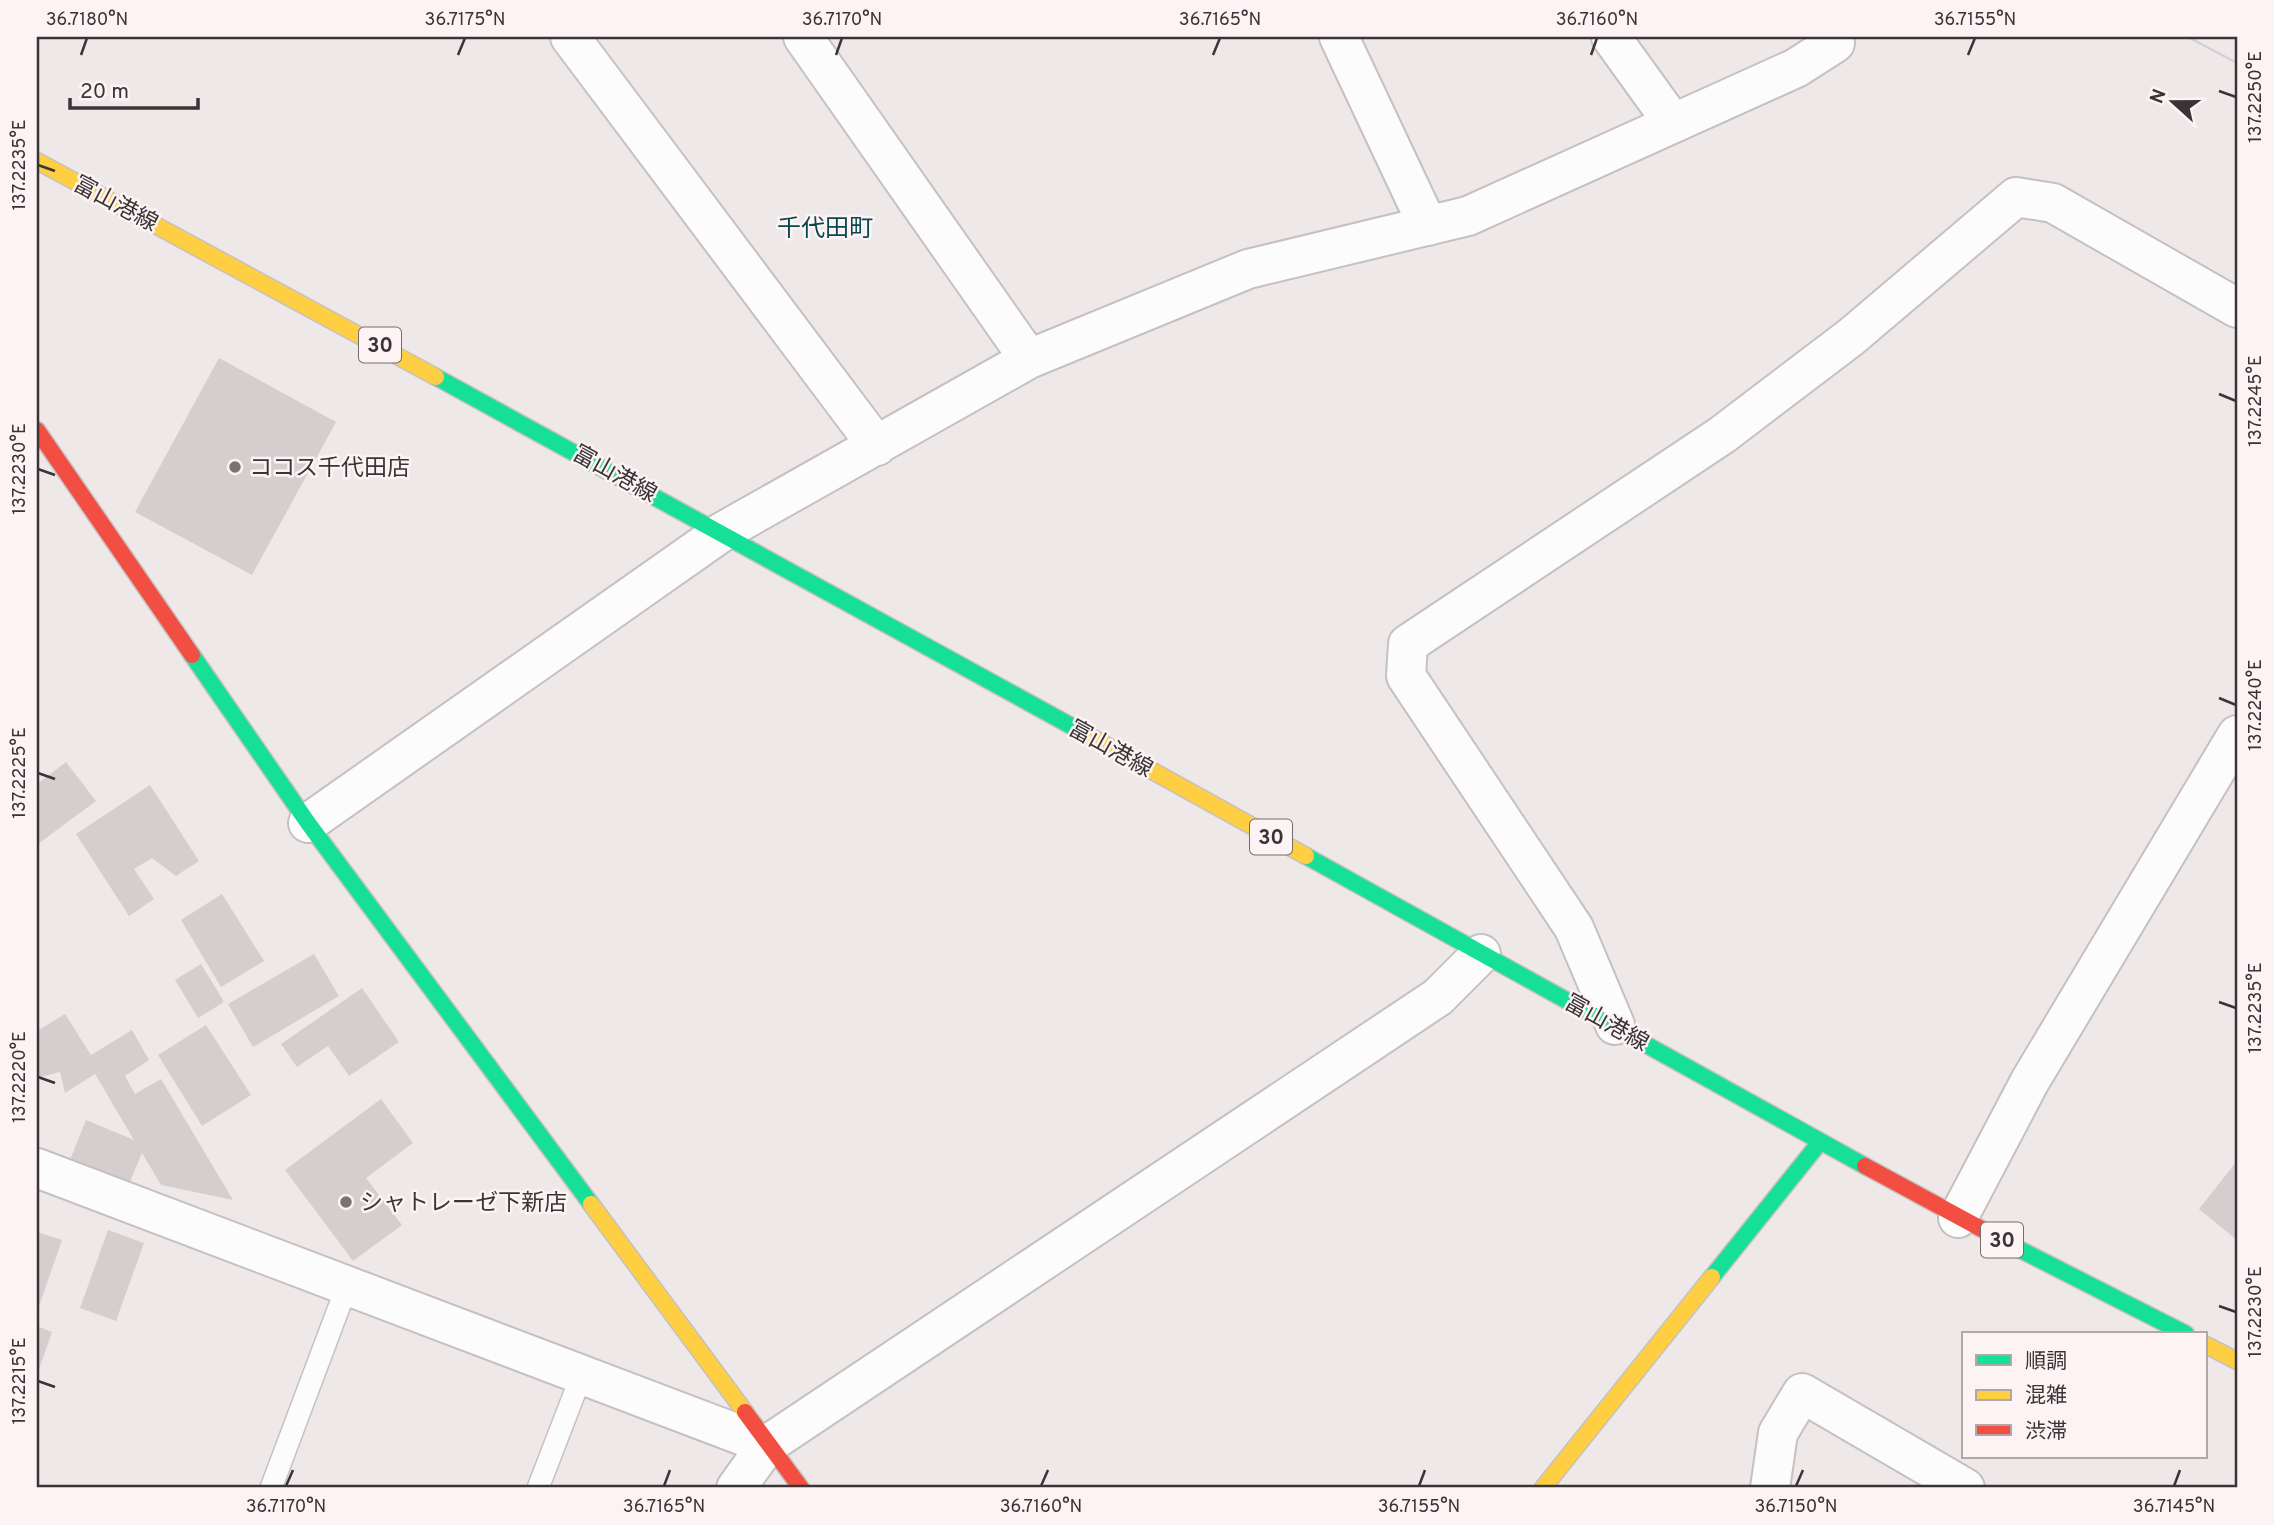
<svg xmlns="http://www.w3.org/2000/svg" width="2274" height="1525" font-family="Overpass,'Noto Sans JP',sans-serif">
  <rect width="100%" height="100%" fill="#efe8e9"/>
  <path fill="#d4cecf" d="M 219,358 L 336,422 L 252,575 L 135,512 Z
    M 66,762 L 96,801 L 38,844 L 37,784 Z
    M 150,785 L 199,861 L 176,876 L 152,858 L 134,869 L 154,899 L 129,916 L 76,834 Z
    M 222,894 L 264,961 L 221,987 L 181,920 Z
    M 314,954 L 339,996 L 253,1047 L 228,1004 Z
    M 201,964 L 224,1002 L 198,1018 L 175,980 Z
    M 362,988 L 399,1042 L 349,1076 L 328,1046 L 297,1067 L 281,1044 Z
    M 65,1014 L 91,1055 L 132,1030 L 149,1060 L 125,1076 L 135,1094 L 161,1079 L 233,1200 L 161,1185 L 142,1153 L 129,1184 L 70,1160 L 86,1120 L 134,1140 L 95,1074 L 65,1093 L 60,1072 L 37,1078 L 37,1031 Z
    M 206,1025 L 251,1095 L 202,1126 L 158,1055 Z
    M 381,1099 L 413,1143 L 366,1178 L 402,1225 L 353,1261 L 285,1170 Z
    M 2237,1161 L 2237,1240 L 2199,1209 Z
    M 108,1230 L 144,1243 L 116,1321 L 80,1308 Z
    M 37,1232 L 62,1240 L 37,1312 Z
    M 37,1326 L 52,1332 L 37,1375 Z"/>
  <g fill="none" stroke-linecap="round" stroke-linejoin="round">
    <g stroke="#c6c0c1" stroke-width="24">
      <path id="lane" d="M 271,1488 L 347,1286
        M 538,1488 L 582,1374"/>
    </g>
    <g stroke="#c6c0c1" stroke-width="42">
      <path id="street" d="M 570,37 L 877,446
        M 803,37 L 1029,359
        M 1339,37 L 1428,226
        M 1611,37 L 1673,123
        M 308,823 L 722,532 L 1029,359 L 1248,269 L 1468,216 L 1796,68 L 1835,43
        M 1615,1025 L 1574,928 L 1406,676 L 1408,644 L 1722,435 L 1851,337 L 2016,197 L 2053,203 L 2237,308
        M 37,1168 L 767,1445
        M 1958,1218 L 2030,1081 L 2237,735
        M 736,1488 L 767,1445 L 1438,997 L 1481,954
        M 1770,1488 L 1778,1433 L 1802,1393 L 1965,1488"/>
    </g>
    <g stroke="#c6c0c1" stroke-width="19">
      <path id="fast" d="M 436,377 L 1084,733
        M 192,655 L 308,823 L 591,1204
        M 1306,856 L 1865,1166
        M 2013,1246 L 2186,1334
        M 1712,1277 L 1820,1142"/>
    </g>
    <g stroke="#c6c0c1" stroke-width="19">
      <path id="slow" d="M 37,161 L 436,377
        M 1084,733 L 1306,856
        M 591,1204 L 745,1412
        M 2206,1345 L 2237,1361
        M 1543,1488 L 1712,1277"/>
    </g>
    <g stroke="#c6c0c1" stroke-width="19">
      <path id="jam" d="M 37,430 L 192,655
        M 1865,1166 L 2013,1246
        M 745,1412 L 801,1488"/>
    </g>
    <use href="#lane" stroke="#fdfcfc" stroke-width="21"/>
    <use href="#street" stroke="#fdfcfc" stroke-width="38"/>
    <use href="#fast" stroke="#16e098" stroke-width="16"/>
    <use href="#slow" stroke="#ffcf43" stroke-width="16"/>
    <use href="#jam" stroke="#f24e42" stroke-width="16"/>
    <path stroke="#d3d0d1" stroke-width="2" d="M 2188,37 L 2237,63"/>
  </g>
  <path fill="none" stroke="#393435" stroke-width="2.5" d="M 81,55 L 87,38M 458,55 L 465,38M 836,55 L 842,38M 1213,55 L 1220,38M 1591,55 L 1597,38M 1968,55 L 1975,38M 2219,91 L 2236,97M 38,165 L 55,171M 2219,394 L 2236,401M 38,469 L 55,475M 2219,698 L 2236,705M 38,773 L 55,779M 2219,1002 L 2236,1008M 38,1077 L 55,1083M 2219,1306 L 2236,1312M 38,1381 L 55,1387M 286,1486 L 293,1470M 664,1486 L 670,1470M 1041,1486 L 1048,1470M 1419,1486 L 1425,1470M 1796,1486 L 1803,1470M 2174,1486 L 2180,1470"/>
  <g fill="#797374" stroke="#fef3f4" stroke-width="2.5">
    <circle cx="235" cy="467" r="7"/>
    <circle cx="346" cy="1202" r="7"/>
  </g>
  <g text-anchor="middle" stroke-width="5" stroke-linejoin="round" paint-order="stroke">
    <g fill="#fef3f4" stroke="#746d6e" stroke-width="2">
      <rect x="359" y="327.5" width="42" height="35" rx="5"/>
      <rect x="1250" y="819.5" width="42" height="35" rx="5"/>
      <rect x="1981" y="1222.5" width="42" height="35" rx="5"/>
    </g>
    <g font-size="21" font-weight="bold" fill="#393435">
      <text x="380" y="352">30</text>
      <text x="1271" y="844">30</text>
      <text x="2002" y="1247">30</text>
    </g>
    <g font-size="23" fill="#393435" stroke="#fef3f4">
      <text transform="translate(116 203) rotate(28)" y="8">富山港線</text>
      <text transform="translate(615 473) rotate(29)" y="8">富山港線</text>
      <text transform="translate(1111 748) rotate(29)" y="8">富山港線</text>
      <text transform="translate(1607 1022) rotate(29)" y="8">富山港線</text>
    </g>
    <g font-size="23" fill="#393435" stroke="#fef3f4" text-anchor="start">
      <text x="249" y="475">ココス千代田店</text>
      <text x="360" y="1210">シャトレーゼ下新店</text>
    </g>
    <g font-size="24" fill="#094851" stroke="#fef3f4">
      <text x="825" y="236">千代田町</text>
    </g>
  </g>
  <rect width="2274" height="1525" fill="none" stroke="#fef3f4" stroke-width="77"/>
  <rect x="1962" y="1332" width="245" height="126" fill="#fef3f4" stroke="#afa7a8" stroke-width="2"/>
  <rect x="1976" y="1355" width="35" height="10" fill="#16e098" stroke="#afa7a8" stroke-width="2"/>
  <text x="2025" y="1368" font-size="21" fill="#393435">順調</text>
  <rect x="1976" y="1390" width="35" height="10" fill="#ffcf43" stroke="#afa7a8" stroke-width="2"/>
  <text x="2025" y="1402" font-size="21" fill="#393435">混雑</text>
  <rect x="1976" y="1425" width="35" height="10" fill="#f24e42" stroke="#afa7a8" stroke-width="2"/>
  <text x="2025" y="1438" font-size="21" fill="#393435">渋滞</text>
  <g transform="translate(2173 102) rotate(291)" stroke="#fef3f4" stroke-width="5" paint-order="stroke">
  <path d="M0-5L12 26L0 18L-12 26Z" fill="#393435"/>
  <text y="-10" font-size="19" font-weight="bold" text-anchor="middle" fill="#393435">N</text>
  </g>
  <path d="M70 98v10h128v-10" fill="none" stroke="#393435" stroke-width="3.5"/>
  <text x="80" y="98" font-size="21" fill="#393435" stroke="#fef3f4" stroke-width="5" paint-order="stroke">20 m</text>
  <rect x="38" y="38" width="2198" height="1448" fill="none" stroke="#393435" stroke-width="2.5"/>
  <g font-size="18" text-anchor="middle" fill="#393435">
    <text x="87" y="25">36.7180°N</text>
    <text x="465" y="25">36.7175°N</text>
    <text x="842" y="25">36.7170°N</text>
    <text x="1220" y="25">36.7165°N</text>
    <text x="1597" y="25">36.7160°N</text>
    <text x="1975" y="25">36.7155°N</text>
    <text transform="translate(2255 97) rotate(-90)" y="6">137.2250°E</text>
    <text transform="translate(19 165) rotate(-90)" y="6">137.2235°E</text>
    <text transform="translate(2255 401) rotate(-90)" y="6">137.2245°E</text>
    <text transform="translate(19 469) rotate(-90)" y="6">137.2230°E</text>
    <text transform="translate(2255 705) rotate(-90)" y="6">137.2240°E</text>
    <text transform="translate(19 773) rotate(-90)" y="6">137.2225°E</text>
    <text transform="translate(2255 1008) rotate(-90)" y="6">137.2235°E</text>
    <text transform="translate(19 1077) rotate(-90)" y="6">137.2220°E</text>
    <text transform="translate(2255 1312) rotate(-90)" y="6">137.2230°E</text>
    <text transform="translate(19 1381) rotate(-90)" y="6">137.2215°E</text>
    <text x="286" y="1512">36.7170°N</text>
    <text x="664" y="1512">36.7165°N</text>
    <text x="1041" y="1512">36.7160°N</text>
    <text x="1419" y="1512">36.7155°N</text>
    <text x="1796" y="1512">36.7150°N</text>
    <text x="2174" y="1512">36.7145°N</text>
  </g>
</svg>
